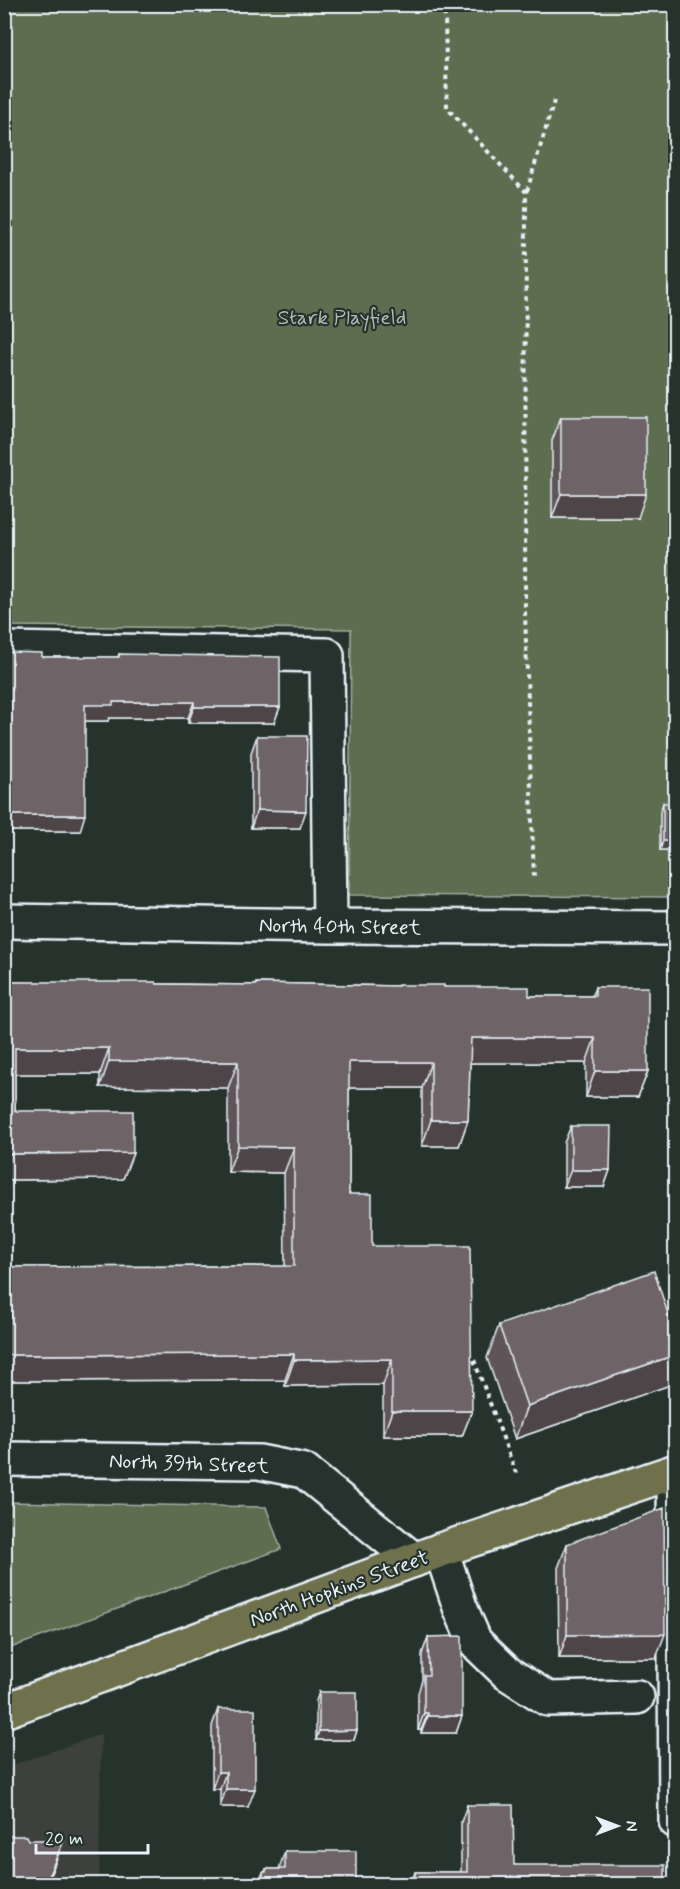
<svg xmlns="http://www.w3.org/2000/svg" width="680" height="1889" font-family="Mynerve,sans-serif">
  <rect width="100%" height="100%" fill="#26332d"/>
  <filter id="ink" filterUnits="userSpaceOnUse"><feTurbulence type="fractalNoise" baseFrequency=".0167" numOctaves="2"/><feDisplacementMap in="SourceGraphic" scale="12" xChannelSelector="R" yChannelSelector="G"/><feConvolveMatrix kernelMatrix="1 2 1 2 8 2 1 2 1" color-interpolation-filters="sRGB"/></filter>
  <g filter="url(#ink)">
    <path fill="#3c413e" d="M 101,1734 L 99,1884 L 5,1884 L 4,1768 Z"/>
    <path fill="#5d6d50" stroke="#a2afa4" stroke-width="1.5" d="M 5,5 L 675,5 L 675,897 L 349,895 L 351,629 L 5,626 Z
      M 5,1502 L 266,1507 L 281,1549 L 5,1650 Z"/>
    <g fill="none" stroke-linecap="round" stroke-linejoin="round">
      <g stroke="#e8f1f8" stroke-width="38">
        <path id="minor" d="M 4,649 L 327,655 L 330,926
          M 4,921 L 330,926 L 676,928
          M 4,1459 L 259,1462 L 304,1471 L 414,1560
          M 676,1472 L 674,1472 L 676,1821
          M 441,1550 L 460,1607 L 475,1642 L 507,1673 L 548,1699 L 637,1697"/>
      </g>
      <g stroke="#e8f1f8" stroke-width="38">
        <path id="major" d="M 4,1711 L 441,1550 L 676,1471"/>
      </g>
      <path stroke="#e8f1f8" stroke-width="4" stroke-dasharray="4.5 4.5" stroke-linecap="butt" d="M 442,4 L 445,17 L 447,108 L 526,192 L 525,612 L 534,881
        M 527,191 L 554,101
        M 474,1360 L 516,1473"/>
      <use href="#minor" stroke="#26332d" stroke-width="33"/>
      <use href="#major" stroke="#6e714b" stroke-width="33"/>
    </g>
    <path fill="#5f5558" stroke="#e8f1f8" stroke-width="1.5" d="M 561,417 L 638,518 L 552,518 L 552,441 Z
      M 4,650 L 9,652 L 42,657 L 118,657 L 119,654 L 280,707 L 274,723 L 188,723 L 188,718 L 109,718 L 108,721 L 85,721 L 80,831 L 7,831 L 6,834 L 4,834 Z
      M 257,736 L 300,828 L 251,828 L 251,753 Z
      M 663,803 L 675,850 L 660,850 L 660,812 Z
      M 4,982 L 255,985 L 256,983 L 444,987 L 529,996 L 592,996 L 595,987 L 648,1071 L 638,1097 L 586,1097 L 586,1063 L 470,1063 L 468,1120 L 459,1146 L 422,1146 L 422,1088 L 349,1088 L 349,1194 L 372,1246 L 472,1411 L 462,1436 L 383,1436 L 383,1385 L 285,1386 L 285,1380 L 4,1381 L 4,1267 L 285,1266 L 284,1173 L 228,1172 L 228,1088 L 100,1087 L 100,1074 L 15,1074 L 15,1111 L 133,1153 L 123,1179 L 4,1180 Z
      M 571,1126 L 610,1170 L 604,1187 L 564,1187 L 564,1143 Z
      M 499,1325 L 670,1385 L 515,1439 L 487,1358 Z
      M 567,1544 L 656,1658 L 559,1658 L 558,1568 Z
      M 428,1637 L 462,1716 L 456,1733 L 421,1733 L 421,1730 L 418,1730 L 418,1693 L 422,1680 L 422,1654 Z
      M 319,1692 L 357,1730 L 354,1740 L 316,1740 L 316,1701 Z
      M 218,1709 L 248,1807 L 220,1807 L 220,1789 L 212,1789 L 212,1726 Z
      M 467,1805 L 514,1865 L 665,1884 L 411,1884 L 415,1872 L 461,1872 L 461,1822 Z
      M 285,1851 L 356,1884 L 208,1884 L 210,1878 L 261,1878 L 263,1872 L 265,1872 L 266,1869 L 279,1869 Z"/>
    <path fill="#4d4547" stroke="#e8f1f8" stroke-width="1.5" d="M 561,494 L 646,494 L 638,518 L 552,518 Z
      M 113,702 L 194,702 L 188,718 L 109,718 L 108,721 L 80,721 L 85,705 Z
      M 194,707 L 280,707 L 274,723 L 188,723 Z
      M 257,810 L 306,811 L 300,828 L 251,828 Z
      M 12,815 L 85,815 L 80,831 L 7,831 L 6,834 L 4,834 L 4,818 Z
      M 663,841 L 675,841 L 675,850 L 660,850 Z
      M 471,1038 L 595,1038 L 586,1063 L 461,1063 Z
      M 15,1048 L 109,1048 L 100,1074 L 6,1074 Z
      M 109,1061 L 238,1062 L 228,1088 L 100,1087 Z
      M 349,1062 L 431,1062 L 422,1088 L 340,1088 Z
      M 595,1071 L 648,1071 L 638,1097 L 586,1097 Z
      M 431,1120 L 468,1120 L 459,1146 L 422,1146 Z
      M 238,1146 L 294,1147 L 284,1173 L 228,1172 Z
      M 133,1153 L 123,1179 L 4,1180 L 4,1154 Z
      M 571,1170 L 610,1170 L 604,1187 L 564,1187 Z
      M 4,1352 L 8,1352 L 4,1362 Z
      M 294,1354 L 285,1380 L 4,1381 L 4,1365 L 8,1355 Z
      M 675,1355 L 675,1369 L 670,1385 L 515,1439 L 527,1406 Z
      M 392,1359 L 383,1385 L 285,1386 L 294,1360 Z
      M 392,1411 L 472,1411 L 462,1436 L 383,1436 Z
      M 665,1634 L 656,1658 L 559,1658 L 567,1635 Z
      M 424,1713 L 428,1713 L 421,1730 L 418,1730 Z
      M 428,1716 L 462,1716 L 456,1733 L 421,1733 Z
      M 357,1730 L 354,1740 L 316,1740 L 319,1731 Z
      M 218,1772 L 226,1772 L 220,1789 L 212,1789 Z
      M 226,1789 L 255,1789 L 248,1807 L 220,1807 Z
      M 64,1840 L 47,1884 L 45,1884 Z"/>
    <path fill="#6e6366" stroke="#e8f1f8" stroke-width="1.5" d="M 561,417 L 646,417 L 646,494 L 561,494 Z
      M 4,650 L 9,652 L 42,653 L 42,657 L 119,657 L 119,654 L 280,657 L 280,707 L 194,707 L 194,702 L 113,702 L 113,705 L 85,705 L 85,815 L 12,815 L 12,818 L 4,818 Z
      M 257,736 L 307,736 L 306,811 L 257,810 Z
      M 663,803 L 675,803 L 675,841 L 663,841 Z
      M 4,982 L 156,982 L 156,984 L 256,985 L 256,983 L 398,986 L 398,985 L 444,985 L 444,987 L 529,987 L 529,996 L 595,996 L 595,987 L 648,987 L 648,1071 L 595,1071 L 595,1038 L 471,1038 L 468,1120 L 431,1120 L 431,1062 L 349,1062 L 349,1194 L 372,1194 L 372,1246 L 470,1246 L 472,1411 L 392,1411 L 392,1359 L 294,1360 L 294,1354 L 8,1355 L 8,1352 L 4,1352 L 4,1267 L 294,1266 L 294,1147 L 238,1146 L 238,1062 L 109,1061 L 109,1048 L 15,1048 L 15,1111 L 133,1111 L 133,1153 L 4,1154 Z
      M 571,1126 L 611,1126 L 610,1170 L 571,1170 Z
      M 654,1271 L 675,1335 L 675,1355 L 527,1406 L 499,1325 Z
      M 664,1508 L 665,1634 L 567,1635 L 567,1544 Z
      M 462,1636 L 462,1716 L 428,1716 L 428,1713 L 424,1713 L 424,1675 L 429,1675 L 428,1637 Z
      M 319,1692 L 357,1692 L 357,1730 L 319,1731 Z
      M 218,1709 L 255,1709 L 255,1789 L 226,1789 L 226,1772 L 218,1772 Z
      M 467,1805 L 513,1805 L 514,1865 L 665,1865 L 665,1884 L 415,1884 L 415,1872 L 467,1872 Z
      M 4,1836 L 27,1836 L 29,1840 L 64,1840 L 45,1884 L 4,1884 Z
      M 285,1851 L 356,1851 L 356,1884 L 159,1884 L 210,1884 L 210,1878 L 263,1878 L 263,1872 L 266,1872 L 266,1869 L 285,1869 Z"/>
  </g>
  <g text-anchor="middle" stroke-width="4.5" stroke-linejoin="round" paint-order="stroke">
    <g font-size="21" fill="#b0bcb5" stroke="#26332d">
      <text x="342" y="324">Stark Playfield</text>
    </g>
    <g font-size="21" fill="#e8f1f8" stroke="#26332d">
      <text transform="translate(340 926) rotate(1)" y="7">North 40th Street</text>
      <text transform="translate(189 1463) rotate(2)" y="7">North 39th Street</text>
      <text transform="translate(339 1588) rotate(-20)" y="7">North Hopkins Street</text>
    </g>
  </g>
  <rect width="680" height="1889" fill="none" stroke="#26332d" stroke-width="24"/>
  <rect x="12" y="12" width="656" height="1865" fill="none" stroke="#e8f1f8" stroke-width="2" filter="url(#ink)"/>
  <g transform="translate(617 1826) rotate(90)" stroke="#26332d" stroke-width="4.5" paint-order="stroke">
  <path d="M0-4.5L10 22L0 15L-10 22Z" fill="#e8f1f8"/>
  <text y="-9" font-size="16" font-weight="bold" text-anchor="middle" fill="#e8f1f8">N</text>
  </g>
  <path d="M36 1844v9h112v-9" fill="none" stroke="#e8f1f8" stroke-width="3"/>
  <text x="45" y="1844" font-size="18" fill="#e8f1f8" stroke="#26332d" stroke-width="4.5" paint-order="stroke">20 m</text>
</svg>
